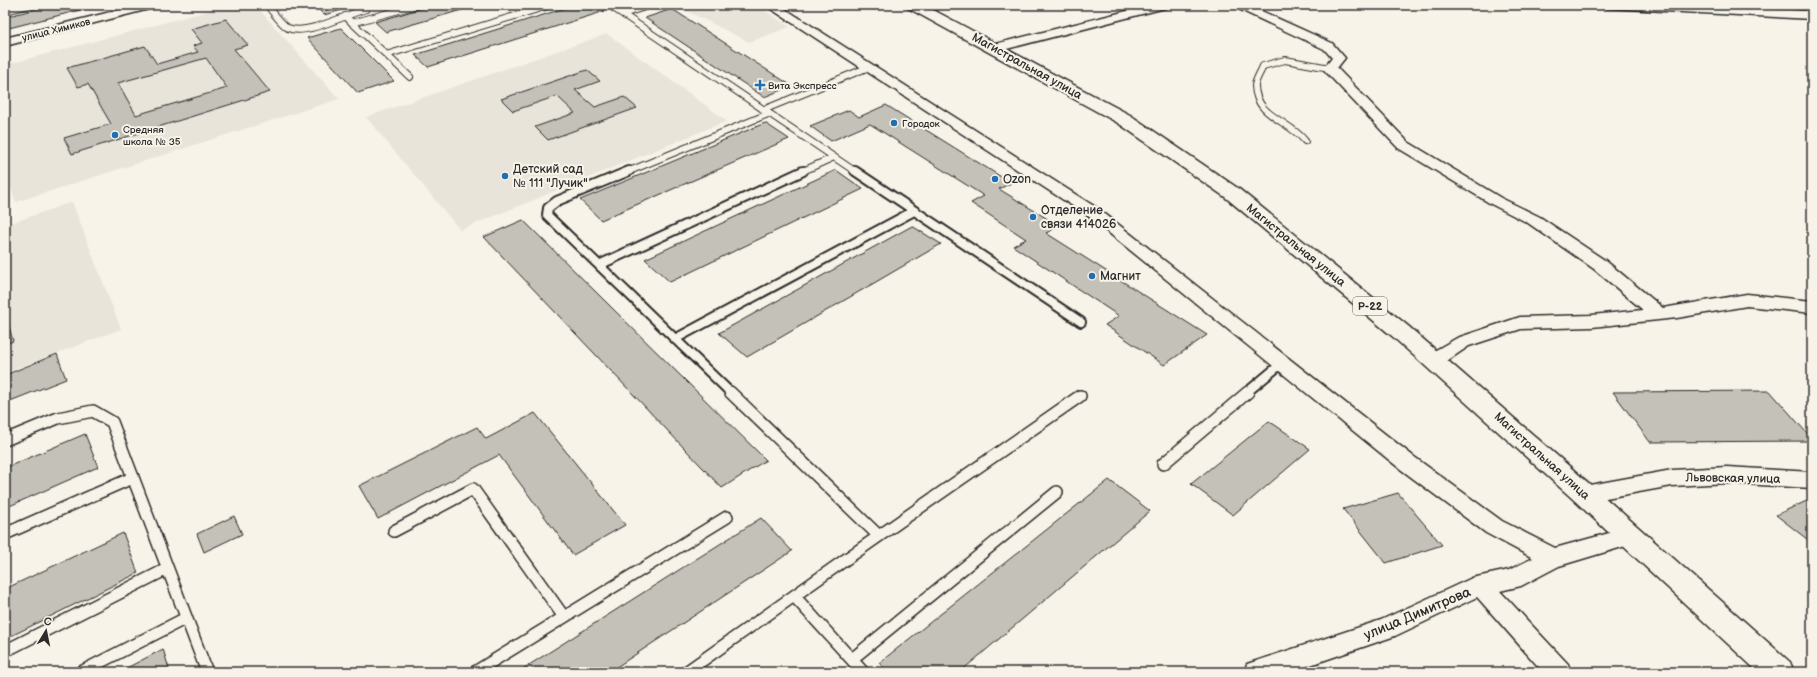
<svg xmlns="http://www.w3.org/2000/svg" width="1817" height="677" font-family="'Balsamiq Sans',sans-serif">
  <rect width="100%" height="100%" fill="#f7f3e8"/>
  <filter id="ink" filterUnits="userSpaceOnUse"><feTurbulence type="fractalNoise" baseFrequency=".025" numOctaves="2"/><feDisplacementMap in="SourceGraphic" scale="8" xChannelSelector="R" yChannelSelector="G"/><feConvolveMatrix kernelMatrix="1 2 1 2 8 2 1 2 1" color-interpolation-filters="sRGB"/></filter>
  <g filter="url(#ink)">
    <path fill="#e8e4da" d="M 231,5 L 255,5 L 339,99 L 16,202 L 5,171 L 5,65 Z
      M 675,5 L 756,5 L 790,27 L 749,42 Z
      M 607,34 L 727,121 L 460,230 L 366,117 Z
      M 72,202 L 121,329 L 5,373 L 5,225 Z"/>
    <path fill="#c4c1b9" stroke="#2b2b2b" fill-rule="evenodd" d="M 52,5 L 100,5 L 5,29 L 5,17 Z
      M 314,5 L 351,5 L 353,7 L 324,15 Z
      M 433,5 L 479,5 L 386,32 L 375,22 Z
      M 575,5 L 597,5 L 605,11 L 428,67 L 415,55 Z
      M 672,9 L 792,86 L 764,97 L 645,18 Z
      M 226,19 L 248,45 L 234,49 L 270,92 L 72,154 L 64,138 L 111,124 L 88,84 L 78,87 L 67,68 L 145,46 L 157,64 L 198,52 L 193,46 L 202,43 L 191,29 ZM 206,58 L 227,88 L 136,115 L 118,83 Z
      M 341,28 L 394,81 L 358,93 L 307,38 Z
      M 587,70 L 600,81 L 575,90 L 595,107 L 624,97 L 637,108 L 548,140 L 535,127 L 575,113 L 557,96 L 513,111 L 501,99 Z
      M 886,105 L 1011,183 L 999,189 L 1059,226 L 1046,233 L 1207,335 L 1164,365 L 1105,325 L 1119,316 L 1013,246 L 1026,239 L 971,203 L 984,196 L 870,124 L 831,141 L 810,126 L 849,110 L 859,117 Z
      M 765,123 L 789,139 L 601,220 L 580,200 Z
      M 836,170 L 863,189 L 670,282 L 645,259 Z
      M 523,220 L 766,460 L 722,488 L 484,237 Z
      M 912,226 L 941,244 L 747,357 L 719,333 Z
      M 5,312 L 13,341 L 5,344 Z
      M 57,354 L 66,379 L 5,403 L 5,375 Z
      M 1770,391 L 1812,439 L 1812,441 L 1650,442 L 1613,392 Z
      M 535,413 L 625,525 L 573,555 L 499,455 L 378,519 L 359,486 L 477,427 L 486,439 Z
      M 1269,421 L 1310,449 L 1233,515 L 1191,484 Z
      M 85,434 L 98,467 L 5,508 L 5,468 Z
      M 1109,480 L 1150,511 L 960,672 L 888,672 L 879,663 Z
      M 1398,493 L 1442,545 L 1386,563 L 1343,509 Z
      M 1811,499 L 1812,500 L 1812,543 L 1776,515 Z
      M 234,516 L 242,534 L 204,552 L 197,534 Z
      M 761,518 L 792,551 L 609,672 L 518,672 Z
      M 123,533 L 138,573 L 5,639 L 5,589 Z
      M 163,649 L 170,672 L 119,672 Z"/>
    <g fill="none" stroke-linecap="round" stroke-linejoin="round">
      <g stroke="#2b2b2b" stroke-width="8">
        <path id="service-far2" d="M 267,5 C 273,12 280,23 288,28 C 307,36 347,14 366,9 L 365,5
          M 609,5 L 856,172
          M 5,11 L 29,5
          M 623,14 L 651,5
          M 345,16 L 410,77
          M 352,23 L 417,5
          M 386,55 L 551,5
          M 763,110 L 869,67
          M 1305,141 C 1289,120 1256,117 1255,86 C 1255,80 1261,72 1263,66 L 1285,60 L 1330,68
          M 627,172 L 768,114
          M 801,172 L 834,157"/>
      </g>
      <g stroke="#2b2b2b" stroke-width="12">
        <path id="service-far1" d="M 629,171 L 557,201 L 548,208 L 547,215 L 731,393
          M 855,171 L 1081,322
          M 599,265 L 803,171
          M 675,339 L 914,211
          M 1246,393 L 1281,364"/>
      </g>
      <g stroke="#2b2b2b" stroke-width="14">
        <path id="service" d="M 5,440 L 58,418 L 93,411 L 112,422 L 207,672
          M 1163,464 L 1248,392
          M 394,531 L 473,489 L 564,617
          M 5,534 L 132,478
          M 879,536 L 1080,396
          M 794,596 L 863,672
          M 5,651 L 167,569
          M 852,659 L 1057,492
          M 81,672 L 186,618
          M 475,672 L 727,517
          M 686,672 L 879,536 L 730,392"/>
      </g>
      <g stroke="#2b2b2b" stroke-width="3">
        <path id="minor" d="M 139,5 L 159,5 L 157,7 L 5,46 L 5,38 Z
          M 765,5 L 779,5 L 1100,210 L 1413,456 L 1502,521 L 1555,548 L 1631,527 L 1639,530 L 1642,536 L 1639,542 L 1559,566 L 1521,586 L 1500,591 L 1568,664 L 1571,672 L 1543,672 L 1477,597 L 1395,636 L 1290,672 L 1244,672 L 1247,664 L 1381,620 L 1472,578 L 1509,570 L 1533,558 L 1486,533 L 1399,468 L 1088,216 Z
          M 1151,5 L 1171,5 L 1169,7 L 995,52 L 991,51 L 989,48 L 991,45 Z
          M 1232,5 L 1248,5 L 1332,43 L 1345,58 L 1337,68 L 1408,142 L 1501,198 L 1540,217 L 1606,261 L 1663,308 L 1747,294 L 1812,301 L 1812,313 L 1747,306 L 1677,318 L 1592,327 L 1521,329 L 1469,346 L 1441,365 L 1434,366 L 1427,365 L 1425,360 L 1427,355 L 1457,338 L 1520,317 L 1592,315 L 1643,310 L 1594,269 L 1528,223 L 1491,204 L 1398,148 L 1325,71 L 1324,68 L 1332,58 L 1324,49 L 1234,7 Z
          M 1601,5 L 1679,5 L 1812,11 L 1812,19 L 1607,8 Z
          M 1727,467 L 1812,472 L 1812,488 L 1727,483 L 1672,486 L 1584,502 L 1577,500 L 1574,494 L 1577,488 L 1584,486 L 1672,470 Z"/>
      </g>
      <g stroke="#2b2b2b" stroke-width="3">
        <path id="trunk" d="M 906,5 L 924,5 L 1130,115 L 1239,189 L 1408,326 L 1593,487 L 1790,662 L 1794,672 L 1758,672 L 1575,501 L 1392,336 L 1225,197 L 1118,123 L 908,8 Z"/>
      </g>
      <use href="#service-far2" stroke="#f7f3e8" stroke-width="6"/>
      <use href="#service-far1" stroke="#f7f3e8" stroke-width="8"/>
      <use href="#service" stroke="#f7f3e8" stroke-width="11"/>
      <use href="#minor" fill="#f7f3e8" fill-rule="evenodd"/>
      <use href="#trunk" fill="#f7f3e8" fill-rule="evenodd"/>
    </g>
  </g>
  <g fill="#1f6fb2" stroke="#f7f3e8" stroke-width="1.5">
    <path d="M758 79h4v4h4v4h-4v4h-4v-4h-4v-4h4z"/>
    <circle cx="894" cy="123" r="4"/>
    <circle cx="115" cy="135" r="4"/>
    <circle cx="505" cy="176" r="4"/>
    <circle cx="995" cy="179" r="4"/>
    <circle cx="1033" cy="217" r="4"/>
    <circle cx="1092" cy="276" r="4"/>
  </g>
  <g text-anchor="middle" stroke-width="4" stroke-linejoin="round" paint-order="stroke">
    <g font-size="10" fill="#2b2b2b" stroke="#f7f3e8">
      <text transform="translate(56 29) rotate(-14)" y="4">улица Химиков</text>
    </g>
    <g font-size="10" fill="#2b2b2b" stroke="#f7f3e8" text-anchor="start">
      <text x="768" y="89">Вита Экспресс</text>
      <text x="902" y="127">Городок</text>
      <text x="123" y="133">Средняя<tspan x="123" dy="12">школа № 35</tspan></text>
    </g>
    <rect fill="#f7f3e8" stroke="#686764" stroke-width="1" x="1353" y="297" width="34" height="18" rx="3"/>
    <g font-size="11" font-weight="bold" fill="#2b2b2b">
      <text x="1370" y="310">Р-22</text>
    </g>
    <g font-size="12" fill="#2b2b2b" stroke="#f7f3e8">
      <text transform="translate(1027 66) rotate(29)" y="4">Магистральная улица</text>
      <text transform="translate(1296 245) rotate(39)" y="4">Магистральная улица</text>
      <text transform="translate(1542 456) rotate(42)" y="4">Магистральная улица</text>
      <text transform="translate(1733 478) rotate(1)" y="4">Львовская улица</text>
    </g>
    <g font-size="12" fill="#2b2b2b" stroke="#f7f3e8" text-anchor="start">
      <text x="513" y="173">Детский сад<tspan x="513" dy="14">№ 111 "Лучик"</tspan></text>
      <text x="1003" y="183">Ozon</text>
      <text x="1041" y="214">Отделение<tspan x="1041" dy="14">связи 414026</tspan></text>
      <text x="1100" y="280">Магнит</text>
    </g>
    <g font-size="14" fill="#2b2b2b" stroke="#f7f3e8">
      <text transform="translate(1417 613) rotate(-23)" y="5">улица Димитрова</text>
    </g>
  </g>
  <rect width="1817" height="677" fill="none" stroke="#f7f3e8" stroke-width="20"/>
  <rect x="10" y="10" width="1797" height="657" fill="none" stroke="#2b2b2b" stroke-width="1.5" filter="url(#ink)"/>
  <g transform="translate(46 631) rotate(10)" stroke="#f7f3e8" stroke-width="3" paint-order="stroke">
  <path d="M0-3L7 15L0 10L-7 15Z" fill="#2b2b2b"/>
  <text y="-6" font-size="11" font-weight="bold" text-anchor="middle" fill="#2b2b2b">С</text>
  </g>
</svg>
